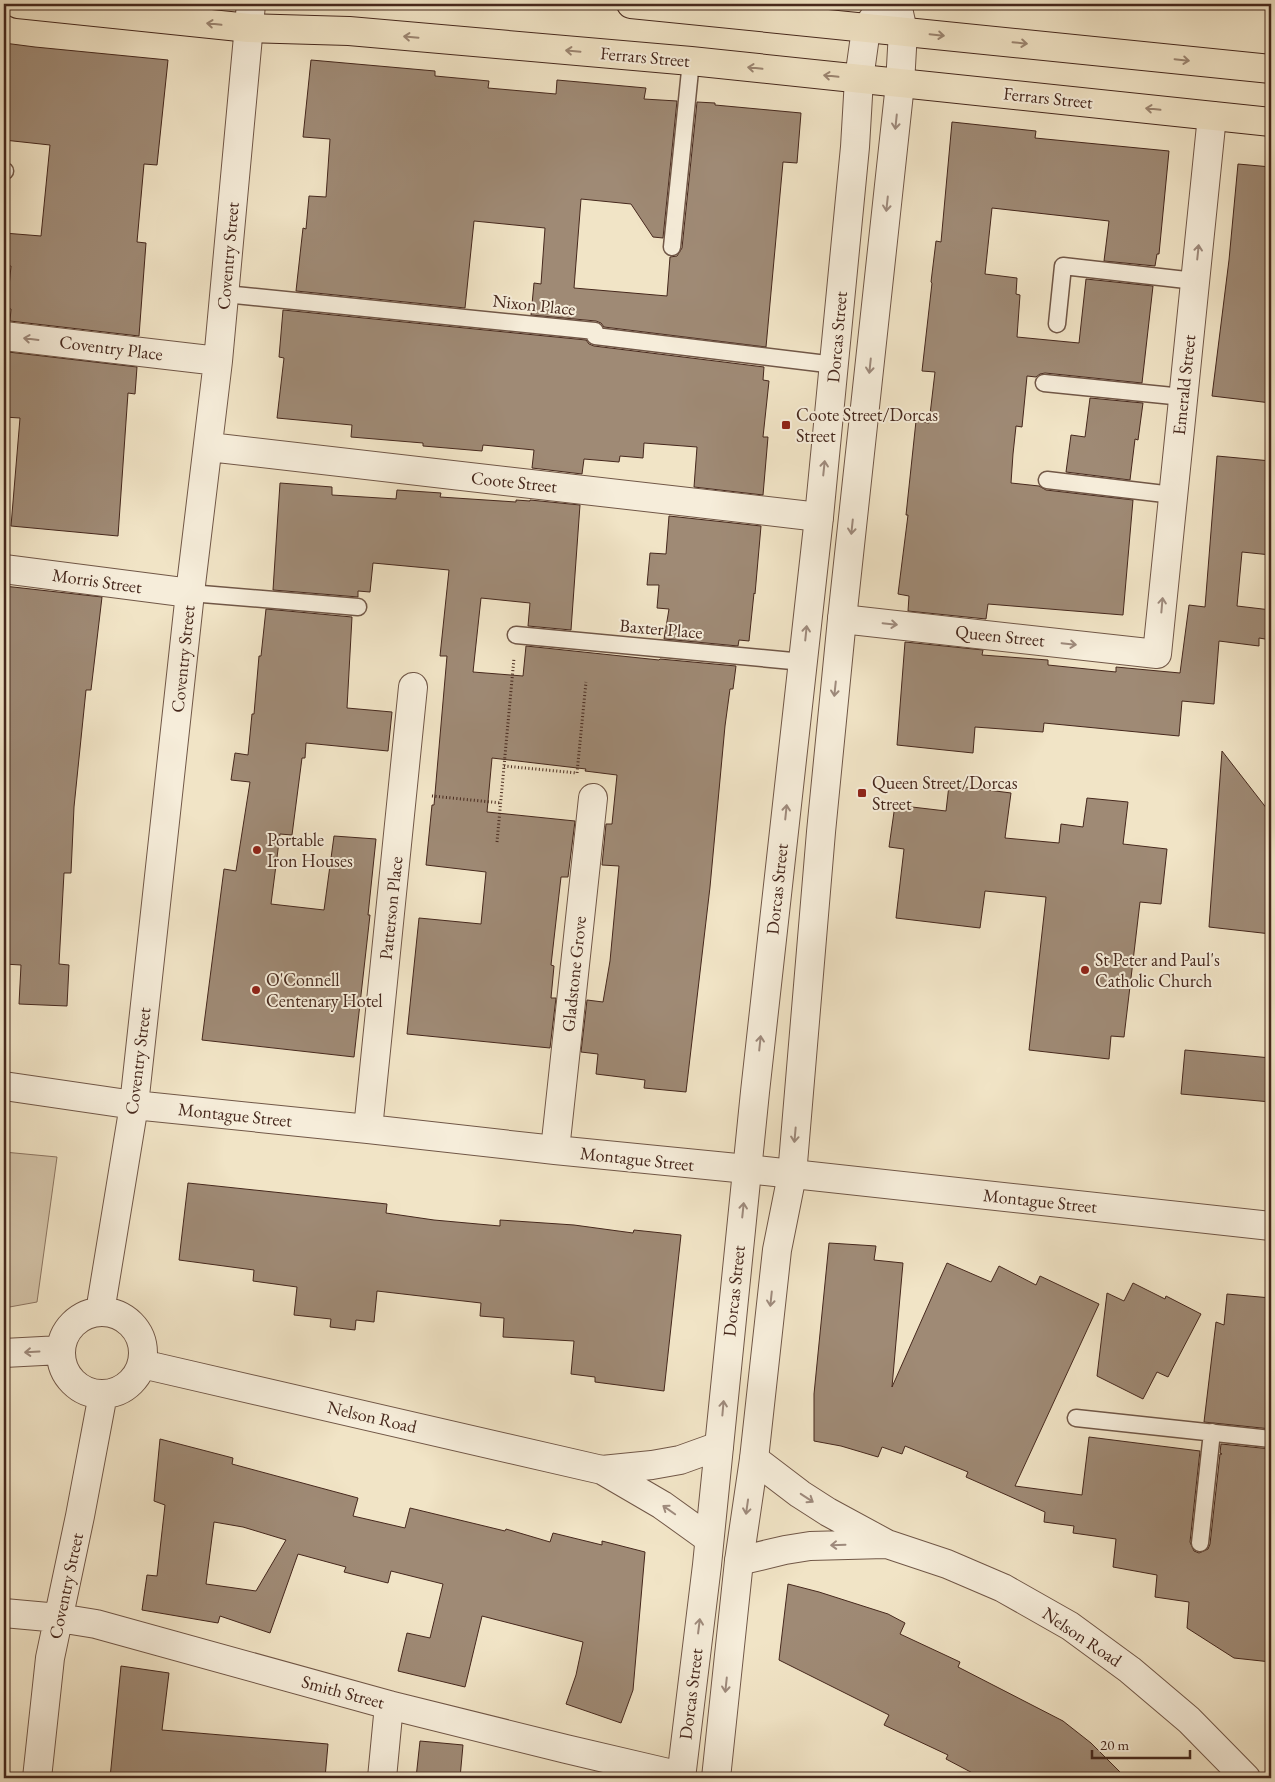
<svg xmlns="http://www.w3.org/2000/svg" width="1275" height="1782" font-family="'EB Garamond',serif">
  <rect width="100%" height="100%" fill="#f1e4c6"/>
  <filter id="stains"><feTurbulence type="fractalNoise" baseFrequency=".004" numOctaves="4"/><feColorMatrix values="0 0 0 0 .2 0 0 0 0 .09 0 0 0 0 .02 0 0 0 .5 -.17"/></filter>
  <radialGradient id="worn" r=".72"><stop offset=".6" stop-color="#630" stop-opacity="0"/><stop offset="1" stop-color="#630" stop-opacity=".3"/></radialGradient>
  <path fill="#d4c4a9" stroke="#8d7663" d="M 4,1152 L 57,1157 L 37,1302 L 4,1308 Z"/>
  <path fill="#9f8a75" stroke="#46281d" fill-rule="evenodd" d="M 4,43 L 35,47 L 168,60 L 157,165 L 144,164 L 137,242 L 146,243 L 139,336 L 10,321 L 11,309 L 7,308 L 11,266 L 4,266 L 4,233 L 41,236 L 50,145 L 4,140 Z
    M 311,60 L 435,71 L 435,76 L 489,81 L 488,88 L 556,94 L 557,80 L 646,88 L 644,99 L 677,101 L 663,238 L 653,237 L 631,204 L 581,199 L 574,288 L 667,296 L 670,257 L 677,256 L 682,248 L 697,102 L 715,103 L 715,105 L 801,113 L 797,163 L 783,162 L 766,347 L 604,327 L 601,323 L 596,321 L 531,315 L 534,283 L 541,284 L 545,228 L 474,221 L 465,308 L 296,291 L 303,228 L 306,229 L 309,196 L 326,197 L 330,139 L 303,137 Z
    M 952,122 L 1036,131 L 1035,138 L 1169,151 L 1159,254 L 1157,254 L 1155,266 L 1104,261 L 1109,221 L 992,208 L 985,274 L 1017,278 L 1016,294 L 1020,295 L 1017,337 L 1079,343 L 1086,279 L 1153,286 L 1142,383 L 1045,373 L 1040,374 L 1036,377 L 1027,376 L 1022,427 L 1016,426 L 1013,454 L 1011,483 L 1039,486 L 1046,490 L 1133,500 L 1123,615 L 988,604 L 986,619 L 908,611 L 909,596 L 898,594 L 908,515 L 906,515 L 916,421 L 929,423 L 935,372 L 922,371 L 932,283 L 931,282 L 936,241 L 941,242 Z
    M 1238,164 L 1271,167 L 1271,403 L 1212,396 L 1229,260 Z
    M 283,310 L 586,340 L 589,344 L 594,346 L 764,367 L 763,380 L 769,381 L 763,437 L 768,437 L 763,495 L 694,487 L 697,447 L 644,443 L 643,458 L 620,456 L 619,462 L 584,459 L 582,474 L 532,468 L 534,450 L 483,445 L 482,451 L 423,446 L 423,443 L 351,437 L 352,425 L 277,418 L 284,358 L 279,357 Z
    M 8,352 L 137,367 L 135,394 L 128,393 L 118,536 L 11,526 L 20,418 L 4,417 Z
    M 1090,398 L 1143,403 L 1138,440 L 1135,439 L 1130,480 L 1066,472 L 1071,435 L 1085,437 Z
    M 1217,456 L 1271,461 L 1271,555 L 1242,552 L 1237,606 L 1271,610 L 1271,640 L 1259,638 L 1259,646 L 1219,641 L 1214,704 L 1182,701 L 1179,736 L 1044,723 L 1043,732 L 975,727 L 973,753 L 897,745 L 905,642 L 983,650 L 982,655 L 1048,660 L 1048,665 L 1116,672 L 1116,667 L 1180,673 L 1189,605 L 1205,607 Z
    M 280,483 L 332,487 L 332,495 L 396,499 L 397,490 L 441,493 L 440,497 L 516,502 L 516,500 L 530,501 L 530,500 L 580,505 L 571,630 L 528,626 L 530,603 L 481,598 L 473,672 L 523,676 L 526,646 L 659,660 L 660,659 L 736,666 L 733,689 L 730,689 L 725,726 L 710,887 L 686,1092 L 644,1088 L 645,1080 L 596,1074 L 598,1054 L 581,1052 L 587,1000 L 603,1002 L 610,961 L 619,866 L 602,865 L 606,824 L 612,824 L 617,775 L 585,771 L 586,769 L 492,758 L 487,812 L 575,821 L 568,877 L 561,877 L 551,965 L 554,966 L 551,998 L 556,998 L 550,1048 L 407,1034 L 419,918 L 481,924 L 486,872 L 426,865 L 432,805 L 434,805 L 447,656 L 440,656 L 449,570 L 373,563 L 370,592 L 358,591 L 358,597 L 273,590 Z
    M 669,516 L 761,526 L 755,594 L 754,593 L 749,641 L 739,640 L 738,646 L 664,639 L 669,609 L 657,608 L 659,585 L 647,585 L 650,553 L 666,554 Z
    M 4,586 L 102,597 L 91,690 L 86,690 L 74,807 L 71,873 L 64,873 L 59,964 L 69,965 L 67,1006 L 19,1004 L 21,965 L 4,964 Z
    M 266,609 L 352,617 L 347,708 L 392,712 L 388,751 L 306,743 L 305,758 L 302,758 L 292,835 L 280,834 L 271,904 L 324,910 L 334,836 L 376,839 L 368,915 L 370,915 L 354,1057 L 202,1040 L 224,869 L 236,871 L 250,782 L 231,780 L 235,753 L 248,755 L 252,714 L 254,714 L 259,656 L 261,656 Z
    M 1222,751 L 1271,814 L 1271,934 L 1209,927 Z
    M 949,785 L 1011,793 L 1005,838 L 1059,843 L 1061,824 L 1083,827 L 1087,798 L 1128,802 L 1123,844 L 1167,849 L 1161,904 L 1140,902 L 1124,1037 L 1111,1036 L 1109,1059 L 1029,1050 L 1046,897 L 985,891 L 980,928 L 896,918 L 904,849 L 889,847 L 895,805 L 946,811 Z
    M 1185,1050 L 1271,1058 L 1271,1102 L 1181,1094 Z
    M 188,1183 L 387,1204 L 386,1213 L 434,1220 L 500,1226 L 500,1220 L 574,1225 L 633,1233 L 634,1230 L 681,1235 L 664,1391 L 595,1382 L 595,1377 L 571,1374 L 574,1341 L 503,1337 L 504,1318 L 480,1316 L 481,1303 L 377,1291 L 374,1322 L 356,1320 L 355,1330 L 330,1327 L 331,1319 L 294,1315 L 297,1287 L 253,1281 L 254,1270 L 179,1260 Z
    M 829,1243 L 876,1246 L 874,1260 L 903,1263 L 892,1387 L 947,1263 L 991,1282 L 999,1266 L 1036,1285 L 1040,1276 L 1099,1304 L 1015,1486 L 1082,1495 L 1089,1437 L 1200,1451 L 1190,1542 L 1194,1551 L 1199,1553 L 1208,1549 L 1210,1544 L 1220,1454 L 1222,1454 L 1220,1453 L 1221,1444 L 1271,1449 L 1271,1662 L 1234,1658 L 1187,1628 L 1189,1602 L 1155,1597 L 1157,1575 L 1113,1567 L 1116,1539 L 1073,1533 L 1074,1526 L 1044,1522 L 1045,1512 L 966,1477 L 968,1472 L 905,1446 L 902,1454 L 882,1447 L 878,1457 L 841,1446 L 814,1441 L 814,1394 Z
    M 1133,1283 L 1165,1299 L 1166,1296 L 1201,1314 L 1168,1377 L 1157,1372 L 1143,1399 L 1097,1376 L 1107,1293 L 1124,1301 Z
    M 1227,1294 L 1271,1298 L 1271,1429 L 1204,1422 L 1216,1322 L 1224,1325 Z
    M 160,1439 L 233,1458 L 232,1464 L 358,1498 L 353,1516 L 405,1528 L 410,1508 L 505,1531 L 506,1529 L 550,1542 L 553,1533 L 602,1545 L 602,1541 L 645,1552 L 633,1690 L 621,1723 L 566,1704 L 576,1675 L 583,1642 L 482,1616 L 465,1687 L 398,1671 L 407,1633 L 430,1638 L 443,1584 L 391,1571 L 388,1583 L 344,1572 L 346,1567 L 298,1554 L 270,1633 L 220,1616 L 218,1623 L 142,1610 L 147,1575 L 157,1576 L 165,1505 L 154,1501 ZM 214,1522 L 243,1527 L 286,1540 L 256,1591 L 206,1584 Z
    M 788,1584 L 819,1592 L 888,1614 L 905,1623 L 900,1634 L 960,1662 L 958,1667 L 1063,1721 L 1091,1743 L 1126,1778 L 982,1778 L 946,1759 L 948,1755 L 884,1725 L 889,1715 L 779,1660 Z
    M 121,1666 L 169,1673 L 162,1730 L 328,1744 L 325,1778 L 110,1778 Z
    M 420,1741 L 463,1745 L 460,1778 L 416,1778 Z"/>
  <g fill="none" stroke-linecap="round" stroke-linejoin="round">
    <g stroke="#715747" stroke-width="19">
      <path id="service" d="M 4,171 L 5,171
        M 672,247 L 691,61
        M 225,294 L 595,331 L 595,336 L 835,365
        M 1057,324 L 1063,266 L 1195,281
        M 1044,383 L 1183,397
        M 1047,480 L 1173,495
        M 190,593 L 358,607
        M 516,635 L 803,662
        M 1076,1418 L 1271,1439
        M 1200,1543 L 1212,1432"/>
    </g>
    <g stroke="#715747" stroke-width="30">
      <path id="minor" d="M 4,336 L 218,361
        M 209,447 L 819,517
        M 4,569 L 190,593
        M 842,619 L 1157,654 L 1212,116
        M 4,1086 L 134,1105 L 368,1129 L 555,1150 L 747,1169 L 1271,1226
        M 368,1129 L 413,687
        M 555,1150 L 593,798
        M61 1353a41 41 0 1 1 82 0a41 41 0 1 1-82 0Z
        M 100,1312 L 134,1105 L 190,593 L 218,361 L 251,4
        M 4,1353 L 61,1350
        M 142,1364 L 602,1470 L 662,1505 L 708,1538
        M 754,1459 L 800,1494 L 828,1512 L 887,1544 L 947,1564 L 1003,1588 L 1070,1626 L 1130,1670 L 1189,1720 L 1246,1778
        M 602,1470 L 652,1465 L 680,1460 L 719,1446
        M 739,1561 L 785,1550 L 810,1546 L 885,1544
        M 4,1613 L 59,1618 L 96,1624 L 389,1705 L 566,1749 L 681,1776
        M 37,1778 L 50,1658 L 80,1516 L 103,1394
        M 382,1778 L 389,1705"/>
    </g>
    <g stroke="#715747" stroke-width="30">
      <path id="tertiary" d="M 681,1778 L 707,1565 L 755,1092 L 819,517 L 855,147 L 859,79 L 866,29 L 883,4
        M 716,1778 L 739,1561 L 754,1459 L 777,1250 L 792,1175 L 821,832 L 842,619 L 900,84 L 903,31 L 897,4"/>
    </g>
    <g stroke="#46281d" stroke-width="30">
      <path id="primary" d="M 18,4 L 249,28 L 349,31 L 691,61 L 1271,122
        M 631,4 L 1271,69"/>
    </g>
    <path stroke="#46281d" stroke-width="3" stroke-dasharray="1 2.5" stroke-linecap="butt" d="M 504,766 L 577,773 L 586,682
      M 432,796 L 501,803
      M 497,842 L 514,658"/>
    <use href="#service" stroke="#f6edda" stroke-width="16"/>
    <use href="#minor" stroke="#f6edda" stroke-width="28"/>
    <use href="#tertiary" stroke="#f6edda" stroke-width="28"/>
    <use href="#primary" stroke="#f1e4c6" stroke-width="28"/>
  </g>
  <defs><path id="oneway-shaft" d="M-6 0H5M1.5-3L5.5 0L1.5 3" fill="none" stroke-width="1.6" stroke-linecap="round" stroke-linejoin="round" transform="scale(1.25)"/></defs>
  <g stroke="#9c8672">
    <use href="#oneway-shaft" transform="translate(214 24) rotate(-174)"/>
    <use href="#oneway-shaft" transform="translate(937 35) rotate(6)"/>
    <use href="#oneway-shaft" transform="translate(411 37) rotate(-175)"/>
    <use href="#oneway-shaft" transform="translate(1020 43) rotate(6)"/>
    <use href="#oneway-shaft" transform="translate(573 51) rotate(-175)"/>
    <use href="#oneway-shaft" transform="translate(1182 60) rotate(6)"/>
    <use href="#oneway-shaft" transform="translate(755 68) rotate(-174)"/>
    <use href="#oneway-shaft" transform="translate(831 76) rotate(-174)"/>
    <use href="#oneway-shaft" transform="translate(1153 109) rotate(-174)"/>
  </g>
  <g stroke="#9e8a7c">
    <use href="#oneway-shaft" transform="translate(896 122) rotate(96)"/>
    <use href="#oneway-shaft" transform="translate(887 204) rotate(96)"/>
    <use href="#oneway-shaft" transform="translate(1198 252) rotate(-84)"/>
    <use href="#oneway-shaft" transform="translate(31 339) rotate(-173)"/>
    <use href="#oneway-shaft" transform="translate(870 366) rotate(96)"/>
    <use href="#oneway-shaft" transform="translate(824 468) rotate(-84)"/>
    <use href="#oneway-shaft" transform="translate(852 527) rotate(96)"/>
    <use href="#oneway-shaft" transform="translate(1162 605) rotate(-85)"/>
    <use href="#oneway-shaft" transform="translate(890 624) rotate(6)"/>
    <use href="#oneway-shaft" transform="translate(806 633) rotate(-84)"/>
    <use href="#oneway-shaft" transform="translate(1069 644) rotate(6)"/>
    <use href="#oneway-shaft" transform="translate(835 689) rotate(96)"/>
    <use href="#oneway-shaft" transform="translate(786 812) rotate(-84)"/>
    <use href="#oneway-shaft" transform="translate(760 1043) rotate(-84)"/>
    <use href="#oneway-shaft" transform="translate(795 1135) rotate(95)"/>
    <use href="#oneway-shaft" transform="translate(743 1210) rotate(-84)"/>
    <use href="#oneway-shaft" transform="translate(771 1299) rotate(96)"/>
    <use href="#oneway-shaft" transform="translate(32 1352) rotate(177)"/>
    <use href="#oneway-shaft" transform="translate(723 1408) rotate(-85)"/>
    <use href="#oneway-shaft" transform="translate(807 1498) rotate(33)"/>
    <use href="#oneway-shaft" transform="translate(747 1507) rotate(98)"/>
    <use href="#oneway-shaft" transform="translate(669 1510) rotate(-145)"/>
    <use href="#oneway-shaft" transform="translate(838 1545) rotate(178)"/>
    <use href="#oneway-shaft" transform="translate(699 1626) rotate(-83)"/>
    <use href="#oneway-shaft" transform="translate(726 1685) rotate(96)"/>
  </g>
  <g fill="#8f2418" stroke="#f6edda" stroke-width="2">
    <rect x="781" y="420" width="10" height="10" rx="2.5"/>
    <rect x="857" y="788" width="10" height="10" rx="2.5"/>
    <circle cx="257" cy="850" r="5"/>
    <circle cx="1085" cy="970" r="5"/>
    <circle cx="256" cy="990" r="5"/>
  </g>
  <g text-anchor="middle" stroke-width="4" stroke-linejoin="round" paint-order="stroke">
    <g font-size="18" fill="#46281d" stroke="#f6edda">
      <text transform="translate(645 57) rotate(5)" y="6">Ferrars Street</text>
      <text transform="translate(1048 98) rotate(6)" y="6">Ferrars Street</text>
      <text transform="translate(228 256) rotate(-85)" y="6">Coventry Street</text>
      <text transform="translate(534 305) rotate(6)" y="6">Nixon Place</text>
      <text transform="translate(837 337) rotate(-85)" y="6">Dorcas Street</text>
      <text transform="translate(111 348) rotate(7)" y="6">Coventry Place</text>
      <text transform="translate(1184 385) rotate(-84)" y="6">Emerald Street</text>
      <text transform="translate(514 482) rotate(6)" y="6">Coote Street</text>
      <text transform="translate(97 581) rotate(8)" y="6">Morris Street</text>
      <text transform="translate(661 629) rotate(5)" y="6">Baxter Place</text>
      <text transform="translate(1000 636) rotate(6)" y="6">Queen Street</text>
      <text transform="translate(183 659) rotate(-84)" y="6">Coventry Street</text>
      <text transform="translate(777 889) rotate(-84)" y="6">Dorcas Street</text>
      <text transform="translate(391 908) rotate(-84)" y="6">Patterson Place</text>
      <text transform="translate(574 974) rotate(-84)" y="6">Gladstone Grove</text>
      <text transform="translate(138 1061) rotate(-83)" y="6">Coventry Street</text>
      <text transform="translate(235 1115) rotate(6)" y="6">Montague Street</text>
      <text transform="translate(637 1159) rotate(6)" y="6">Montague Street</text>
      <text transform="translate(1040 1201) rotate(6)" y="6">Montague Street</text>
      <text transform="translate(734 1291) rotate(-84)" y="6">Dorcas Street</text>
      <text transform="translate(372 1417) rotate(13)" y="6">Nelson Road</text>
      <text transform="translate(66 1586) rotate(-78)" y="6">Coventry Street</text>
      <text transform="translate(1082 1637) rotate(34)" y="6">Nelson Road</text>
      <text transform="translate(343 1692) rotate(15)" y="6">Smith Street</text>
      <text transform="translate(691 1694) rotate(-83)" y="6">Dorcas Street</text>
    </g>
    <g font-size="18" fill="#46281d" stroke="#f6edda" text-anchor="start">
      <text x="796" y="421">Coote Street/Dorcas<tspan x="796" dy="21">Street</tspan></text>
      <text x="872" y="789">Queen Street/Dorcas<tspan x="872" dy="21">Street</tspan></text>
      <text x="267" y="846">Portable<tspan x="267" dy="21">Iron Houses</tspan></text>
      <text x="1095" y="966">St Peter and Paul's<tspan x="1095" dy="21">Catholic Church</tspan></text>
      <text x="266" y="986">O'Connell<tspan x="266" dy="21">Centenary Hotel</tspan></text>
    </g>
  </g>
  <rect width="1275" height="1782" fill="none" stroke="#f1e4c6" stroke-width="20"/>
  <rect x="5" y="5" width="1265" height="1772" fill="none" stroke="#46281d" stroke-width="2.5"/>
  <rect x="10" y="10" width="1255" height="1762" fill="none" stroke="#46281d"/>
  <path d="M1092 1750v8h98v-8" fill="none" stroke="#46281d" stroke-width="2.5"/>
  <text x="1100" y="1750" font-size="15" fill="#46281d" stroke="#f6edda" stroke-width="4" paint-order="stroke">20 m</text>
  <rect width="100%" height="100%" filter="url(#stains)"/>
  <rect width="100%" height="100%" fill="url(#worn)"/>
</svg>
